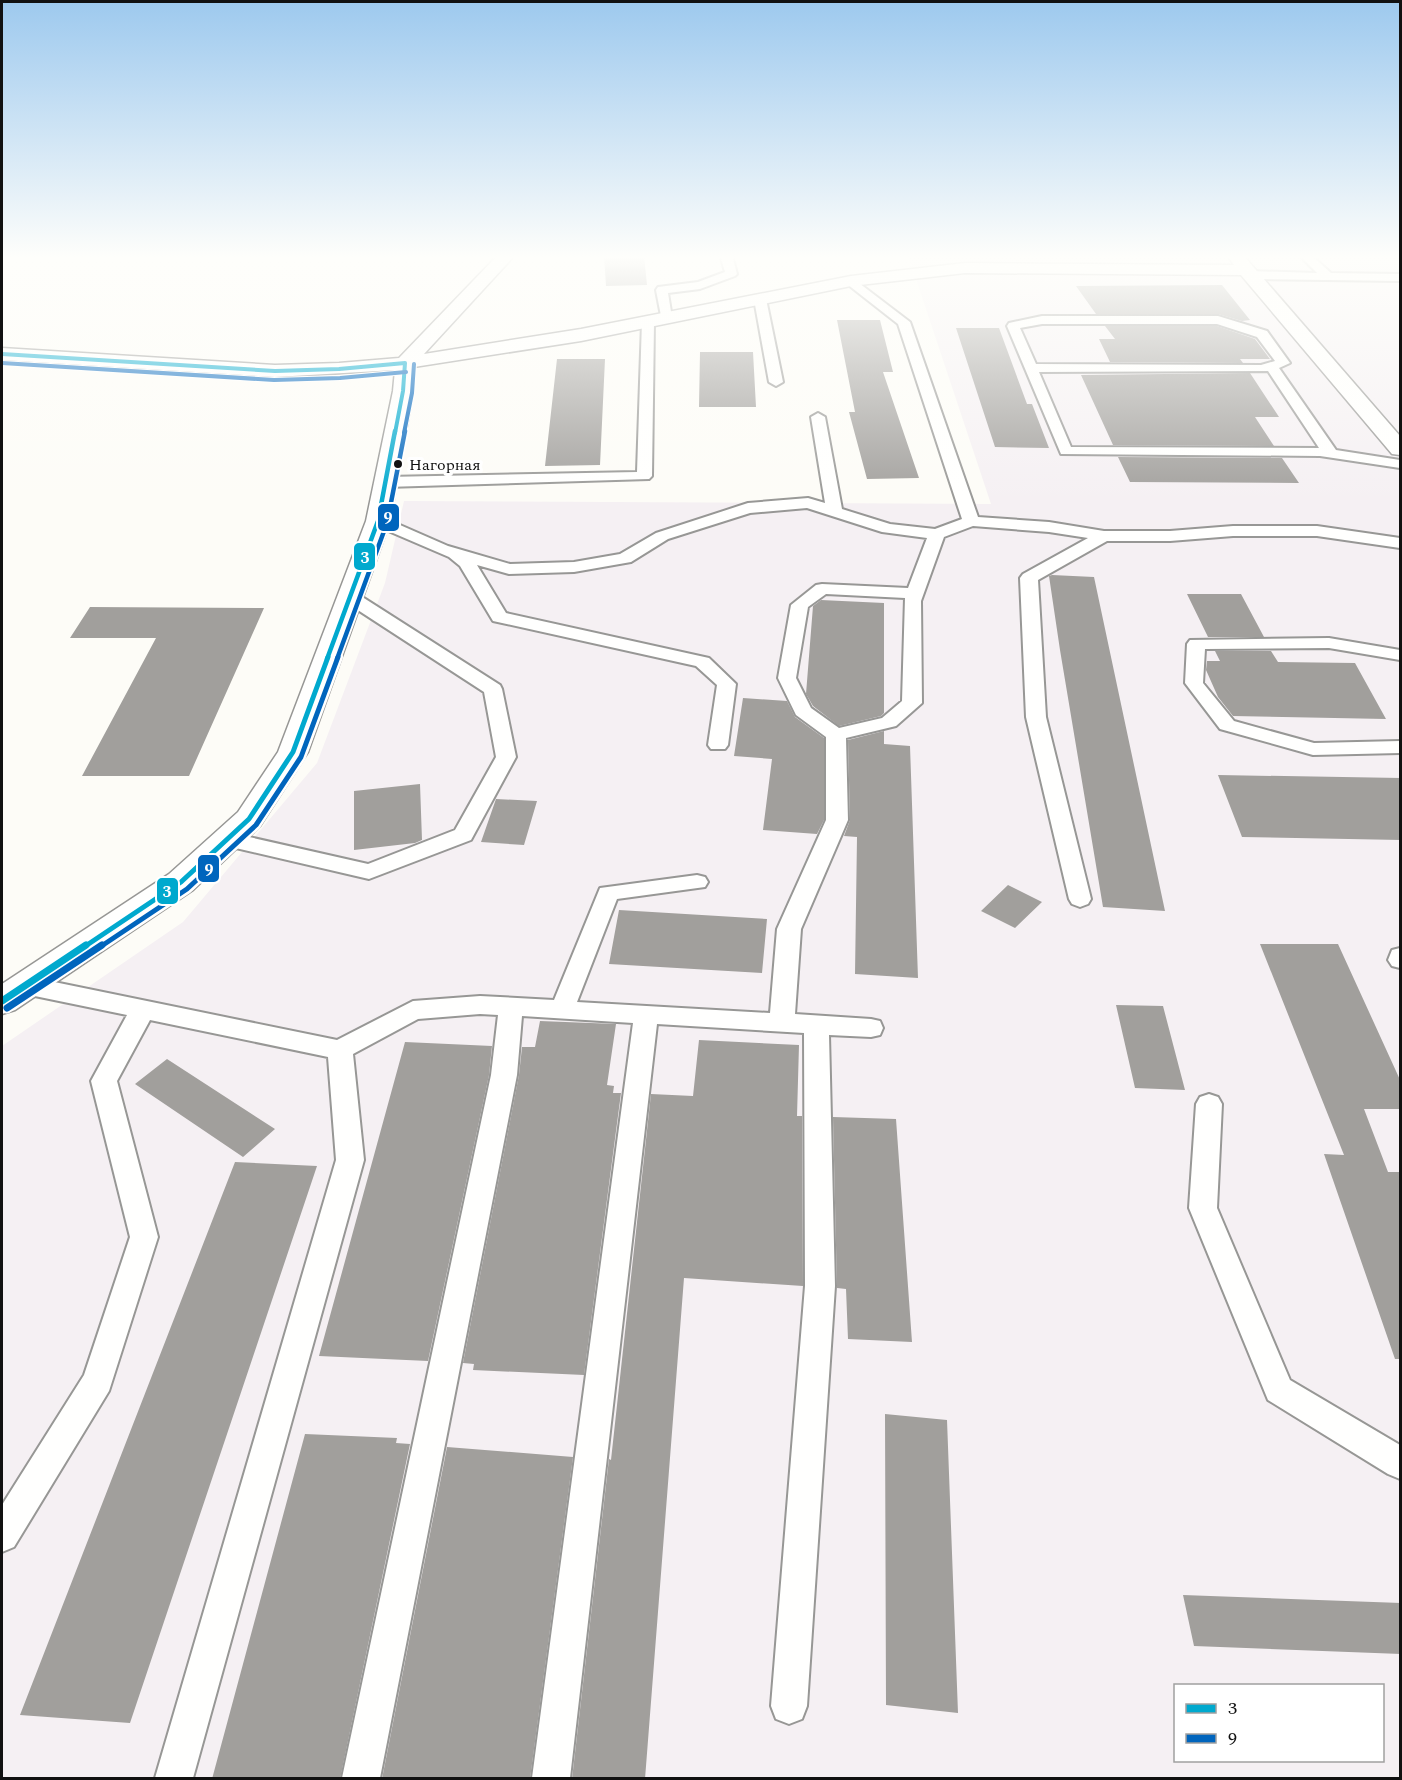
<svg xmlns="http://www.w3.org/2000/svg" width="1402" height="1780" font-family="Spectral,serif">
  <rect width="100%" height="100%" fill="#fdfcf7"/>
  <path fill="#f5f0f3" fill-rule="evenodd" d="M 908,255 L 1400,255 L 1400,1778 L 2,1778 L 2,1046 L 183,922 L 317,763 L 385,583 L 404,501 L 991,504 ZM 1176,1686 L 1382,1686 L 1382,1760 L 1176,1760 Z"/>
  <path fill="#a19f9c" d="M 604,255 L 644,255 L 647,285 L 606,286 Z
    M 1222,285 L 1250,320 L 1242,321 L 1218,314 L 1096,314 L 1076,286 Z
    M 837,320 L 880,320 L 893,372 L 883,372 L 919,478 L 867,479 L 849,412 L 855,412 Z
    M 1105,326 L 1217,326 L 1255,339 L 1270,359 L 1240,359 L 1243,363 L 1110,362 L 1099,339 L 1115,339 Z
    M 956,328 L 999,328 L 1027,404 L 1032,404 L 1049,448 L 995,447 Z
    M 700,352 L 753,352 L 756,407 L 699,407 Z
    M 557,359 L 605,359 L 600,465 L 545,466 Z
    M 1250,373 L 1279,417 L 1255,417 L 1274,446 L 1113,445 L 1081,375 Z
    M 1118,457 L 1282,458 L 1299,483 L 1130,482 Z
    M 1052,575 L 1094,577 L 1165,911 L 1103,907 L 1060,650 L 1049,576 Z
    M 1187,594 L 1241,594 L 1264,637 L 1208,637 Z
    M 821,600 L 884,603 L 884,713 L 881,716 L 839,726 L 813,706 L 806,694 L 813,606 Z
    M 90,607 L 264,608 L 189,776 L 82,776 L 156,638 L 70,638 Z
    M 1215,651 L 1271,651 L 1278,662 L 1355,663 L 1386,719 L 1233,716 L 1218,697 L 1206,670 L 1207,661 L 1220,661 Z
    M 743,698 L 787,701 L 795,717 L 824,738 L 824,820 L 817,834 L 763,830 L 772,759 L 734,756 Z
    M 884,731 L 884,744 L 910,746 L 918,978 L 855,974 L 857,837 L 844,836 L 850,820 L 848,740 Z
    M 1218,775 L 1401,778 L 1401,840 L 1242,837 Z
    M 420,784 L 422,840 L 415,843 L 354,850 L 354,791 Z
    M 496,799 L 537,801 L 524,845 L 481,842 Z
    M 1008,885 L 1042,902 L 1015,928 L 981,911 Z
    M 619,910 L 767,919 L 762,973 L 609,964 Z
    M 1260,944 L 1338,944 L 1401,1082 L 1401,1109 L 1364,1109 L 1388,1172 L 1401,1172 L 1401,1359 L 1395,1359 L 1324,1154 L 1344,1155 Z
    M 1116,1005 L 1163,1006 L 1185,1090 L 1135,1088 Z
    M 540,1021 L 616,1024 L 607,1085 L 614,1086 L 613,1093 L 621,1093 L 584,1375 L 473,1370 L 474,1364 L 463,1363 L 519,1075 L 522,1047 L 535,1047 Z
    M 699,1040 L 799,1045 L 797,1116 L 802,1116 L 803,1286 L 684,1278 L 645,1779 L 572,1779 L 609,1459 L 611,1460 L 651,1094 L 693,1096 Z
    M 405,1042 L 492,1046 L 489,1075 L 428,1361 L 319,1356 Z
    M 167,1059 L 275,1129 L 243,1157 L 135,1084 Z
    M 833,1117 L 896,1119 L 912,1342 L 848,1339 L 846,1289 L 837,1288 Z
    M 235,1162 L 317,1166 L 130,1723 L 20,1715 Z
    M 885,1414 L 947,1420 L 958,1713 L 886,1705 Z
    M 305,1434 L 397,1438 L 396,1443 L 410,1444 L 340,1779 L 212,1779 Z
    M 447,1447 L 573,1457 L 530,1779 L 382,1779 Z
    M 1183,1595 L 1401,1603 L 1401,1654 L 1194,1646 Z"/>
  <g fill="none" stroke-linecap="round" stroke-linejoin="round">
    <g stroke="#979795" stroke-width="4">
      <path id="lane" d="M 720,255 L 732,255 L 737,274 L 735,276 L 700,289 L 668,293 L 672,318 L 666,322 L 662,321 L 656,290 L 658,287 L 698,282 L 725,272 Z
        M 1299,255 L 1311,255 L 1331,273 L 1400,274 L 1400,281 L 1250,279 L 1244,275 L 1250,271 L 1317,273 Z
        M 851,277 L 910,322 L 978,517 L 1049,522 L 1104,531 L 1170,531 L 1233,526 L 1317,526 L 1400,538 L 1400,548 L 1317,536 L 1233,536 L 1170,541 L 1107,541 L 1038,580 L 1046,717 L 1091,899 L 1088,904 L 1080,907 L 1072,904 L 1069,899 L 1026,717 L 1020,578 L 1023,574 L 1088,538 L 1049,532 L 973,526 L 944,537 L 921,601 L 922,703 L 896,726 L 846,738 L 848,820 L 801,929 L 795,1014 L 871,1019 L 880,1021 L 883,1028 L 880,1035 L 871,1037 L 829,1035 L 835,1286 L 807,1706 L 802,1719 L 789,1724 L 776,1719 L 771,1706 L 805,1286 L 804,1033 L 657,1024 L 570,1778 L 532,1778 L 633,1023 L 522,1016 L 517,1075 L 380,1778 L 342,1778 L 491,1075 L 498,1015 L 480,1014 L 418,1019 L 353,1054 L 364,1160 L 193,1778 L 155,1778 L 336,1160 L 328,1057 L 150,1020 L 117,1081 L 158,1237 L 109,1391 L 14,1547 L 2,1552 L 2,1505 L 84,1375 L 130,1237 L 91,1081 L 127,1015 L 25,994 L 16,991 L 13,985 L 16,979 L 25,976 L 337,1040 L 413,1001 L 480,996 L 554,1000 L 600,888 L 697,875 L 705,877 L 708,882 L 705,887 L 617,899 L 577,1002 L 770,1013 L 777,929 L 826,820 L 826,737 L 796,715 L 778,678 L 791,605 L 816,585 L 822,584 L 908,588 L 927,538 L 882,532 L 807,508 L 750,513 L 668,539 L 631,562 L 574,572 L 509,574 L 477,565 L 506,613 L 709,658 L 736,684 L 728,745 L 725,749 L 711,749 L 708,745 L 717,685 L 696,666 L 493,621 L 460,566 L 449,557 L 372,524 L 370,521 L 378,516 L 384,518 L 448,546 L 510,564 L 574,562 L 620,554 L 656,533 L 748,503 L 808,498 L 825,503 L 811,417 L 818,413 L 825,417 L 842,509 L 890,524 L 935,529 L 962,519 L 898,324 L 847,284 L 845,281 ZM 826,594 L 905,598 L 902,701 L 882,718 L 839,728 L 811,708 L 796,678 L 808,607 Z
        M 760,295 L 766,299 L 783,382 L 776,386 L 769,382 L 754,299 Z
        M 1042,316 L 1218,316 L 1267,331 L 1290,363 L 1279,368 L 1336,450 L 1400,460 L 1400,468 L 1320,456 L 1061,454 L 1007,326 L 1009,323 ZM 1042,324 L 1217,324 L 1257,337 L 1275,361 L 1261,365 L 1036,364 L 1020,328 ZM 1268,371 L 1319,448 L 1071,447 L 1039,372 Z
        M 648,318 L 654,322 L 652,476 L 649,479 L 386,487 L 378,482 L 386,477 L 637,472 L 642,322 Z
        M 350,592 L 356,593 L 500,685 L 502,689 L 516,757 L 471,840 L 369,879 L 227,846 L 219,844 L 216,839 L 219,834 L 227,832 L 368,864 L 455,830 L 496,757 L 484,692 L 344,601 L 341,597 L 344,593 Z
        M 1329,638 L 1400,650 L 1400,660 L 1329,648 L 1205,649 L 1203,683 L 1234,721 L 1314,743 L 1400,741 L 1400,753 L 1313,755 L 1220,729 L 1185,683 L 1187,644 L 1190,640 Z
        M 1400,948 L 1400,968 L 1392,966 L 1388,960 L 1392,950 Z
        M 1209,1094 L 1218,1097 L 1222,1104 L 1217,1208 L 1290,1380 L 1400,1445 L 1400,1479 L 1388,1474 L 1268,1400 L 1189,1208 L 1196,1104 L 1200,1097 Z"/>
    </g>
    <g stroke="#979795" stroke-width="3">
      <path id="street" d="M 498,255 L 515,255 L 424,354 L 581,329 L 851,276 L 965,263 L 1234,265 L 1227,255 L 1243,255 L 1400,436 L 1400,455 L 1392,454 L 1241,275 L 965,273 L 851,286 L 581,341 L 414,367 L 413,391 L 390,521 L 308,752 L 260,826 L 193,890 L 15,1010 L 2,1014 L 2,984 L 169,874 L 238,812 L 278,752 L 366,521 L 393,391 L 395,370 L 275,377 L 2,360 L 2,348 L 275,365 L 339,363 L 399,358 Z"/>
    </g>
    <use href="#lane" fill="#fffffe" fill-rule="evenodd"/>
    <use href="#street" fill="#fffffe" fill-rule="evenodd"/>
    <g stroke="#fff" stroke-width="6">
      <path id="bus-1-far3" d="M 2,354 L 275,371 L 339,369 L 405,363
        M 395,433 L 403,391 L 405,363"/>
    </g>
    <g stroke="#fff" stroke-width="8">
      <path id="bus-1-far2" d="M 327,659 L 378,521 L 395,431"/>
    </g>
    <g stroke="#fff" stroke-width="10">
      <path id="bus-1-far1" d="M 84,947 L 181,882 L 249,819 L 293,752 L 328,657"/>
    </g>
    <g stroke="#fff" stroke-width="11">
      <path id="bus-1" d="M 2,1001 L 86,945"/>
    </g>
    <g stroke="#fff" stroke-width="6">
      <path id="bus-2-far3" d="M 2,363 L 274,380 L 340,378 L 406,372
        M 404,433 L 412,393 L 414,364"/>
    </g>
    <g stroke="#fff" stroke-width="8">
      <path id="bus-2-far2" d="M 337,659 L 387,523 L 405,431"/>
    </g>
    <g stroke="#fff" stroke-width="10">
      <path id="bus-2-far1" d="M 100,947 L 187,889 L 256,825 L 301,757 L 338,657"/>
    </g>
    <g stroke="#fff" stroke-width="11">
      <path id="bus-2" d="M 7,1008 L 102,945"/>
    </g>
    <use href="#bus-1-far3" stroke="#00a9ce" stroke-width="4"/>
    <use href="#bus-1-far2" stroke="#00a9ce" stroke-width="4.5"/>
    <use href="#bus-1-far1" stroke="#00a9ce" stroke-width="5"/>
    <use href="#bus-1" stroke="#00a9ce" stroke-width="7"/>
    <use href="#bus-2-far3" stroke="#0065bd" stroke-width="4"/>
    <use href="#bus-2-far2" stroke="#0065bd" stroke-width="4.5"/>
    <use href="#bus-2-far1" stroke="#0065bd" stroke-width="5"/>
    <use href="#bus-2" stroke="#0065bd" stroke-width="7"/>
  </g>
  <linearGradient id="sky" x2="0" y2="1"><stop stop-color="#9dc9ee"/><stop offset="0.51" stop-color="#fefefb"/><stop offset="1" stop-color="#fefefb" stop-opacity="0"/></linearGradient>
  <rect width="1402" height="504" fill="url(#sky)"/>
  <circle fill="#111" stroke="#fff" stroke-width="2" cx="398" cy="464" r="5"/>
  <g text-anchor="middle" stroke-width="6" stroke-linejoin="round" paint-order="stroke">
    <g font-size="16" fill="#111" stroke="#fff" text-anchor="start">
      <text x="409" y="470">Нагорная</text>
    </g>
  </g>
  <g stroke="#fff" stroke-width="2">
    <rect x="377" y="503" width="23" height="29" rx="6" fill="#0065bd"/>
    <rect x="353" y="542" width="23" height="29" rx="6" fill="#00a9ce"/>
    <rect x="197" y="854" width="23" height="29" rx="6" fill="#0065bd"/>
    <rect x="156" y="877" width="23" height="28" rx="6" fill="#00a9ce"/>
  </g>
  <g font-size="16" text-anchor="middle" font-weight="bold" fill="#fff">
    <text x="388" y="523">9</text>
    <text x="365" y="563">3</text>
    <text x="209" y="875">9</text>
    <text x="167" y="897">3</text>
  </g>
  <rect width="1402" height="1780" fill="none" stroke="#111111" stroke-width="6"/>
  <rect x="1174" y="1684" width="210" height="78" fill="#ffffff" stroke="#a0a0a0" stroke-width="1.5"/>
  <rect x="1186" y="1704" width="30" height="9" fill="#00a9ce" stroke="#a0a0a0" stroke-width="1.5"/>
  <text x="1228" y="1714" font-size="18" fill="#111111">3</text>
  <rect x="1186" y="1734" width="30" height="9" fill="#0065bd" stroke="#a0a0a0" stroke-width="1.5"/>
  <text x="1228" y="1744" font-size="18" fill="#111111">9</text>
</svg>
